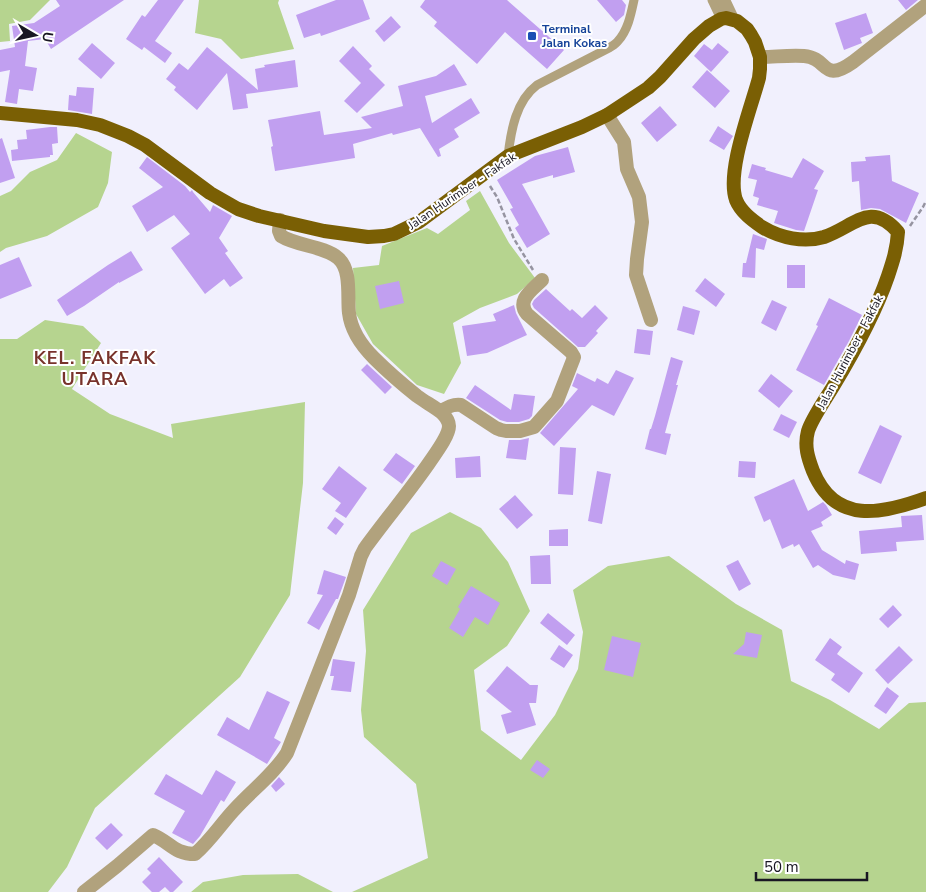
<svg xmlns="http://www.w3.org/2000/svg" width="926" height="892" font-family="'Nunito Sans',sans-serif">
  <rect width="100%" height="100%" fill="#f1f0fd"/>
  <path fill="#b6d48f" d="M 0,0 L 50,0 L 30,20 L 9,24 L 10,41 L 0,42 Z
    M 199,0 L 279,0 L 278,3 L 294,49 L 241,59 L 221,39 L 195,33 Z
    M 76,133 L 112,152 L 108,183 L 98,207 L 47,236 L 6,248 L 0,252 L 0,196 L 11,191 L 30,172 L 57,160 Z
    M 480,191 L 509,243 L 535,278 L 517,294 L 480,308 L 453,323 L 461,363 L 444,394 L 417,385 L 373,344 L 356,314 L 353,268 L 379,265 L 382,246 L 427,228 L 438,234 L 470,210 L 466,201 Z
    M 45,320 L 83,326 L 101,343 L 72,389 L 110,414 L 173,438 L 171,424 L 305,402 L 303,483 L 290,595 L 240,677 L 95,808 L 67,867 L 48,892 L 0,892 L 0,339 L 17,339 Z
    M 450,512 L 481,528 L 508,562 L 530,611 L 507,646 L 474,670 L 481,730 L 521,760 L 555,715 L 578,669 L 583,632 L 573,590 L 608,566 L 669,556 L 736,604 L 782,630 L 791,681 L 830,700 L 879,729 L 909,703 L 926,702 L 926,892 L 352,892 L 428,858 L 416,784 L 364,737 L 361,710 L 366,651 L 363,610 L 411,533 Z
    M 298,874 L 333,892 L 191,892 L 203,882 L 243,875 Z"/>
  <path fill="#c19ff0" d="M 56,0 L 124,0 L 51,49 L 45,39 L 28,41 L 25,66 L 37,68 L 33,91 L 19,89 L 17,104 L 5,102 L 10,70 L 0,72 L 0,50 L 15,47 L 12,26 L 34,23 L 60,6 Z
    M 158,0 L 184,0 L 155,41 L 172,53 L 165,63 L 144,47 L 142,50 L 126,39 L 142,15 L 145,17 Z
    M 336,0 L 363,0 L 370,19 L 321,36 L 320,33 L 304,38 L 296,15 Z
    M 425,0 L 507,0 L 564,50 L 547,69 L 505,32 L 477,64 L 434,26 L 437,22 L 420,7 Z
    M 597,0 L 622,0 L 626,5 L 624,15 L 616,22 Z
    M 898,0 L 918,0 L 906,10 Z
    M 866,13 L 873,33 L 860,38 L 862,43 L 844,50 L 835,23 Z
    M 391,16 L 401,27 L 384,42 L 375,31 Z
    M 92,43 L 115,63 L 101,79 L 78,59 Z
    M 718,43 L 729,52 L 711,72 L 694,56 L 704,44 L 712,50 Z
    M 353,46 L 372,66 L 369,69 L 385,85 L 357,113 L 344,101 L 361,83 L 339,61 Z
    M 207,47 L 258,90 L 255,69 L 265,67 L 264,65 L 295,60 L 298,87 L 246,94 L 248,108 L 233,110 L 227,73 L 197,110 L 174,90 L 176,87 L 166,79 L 179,63 L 188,70 Z
    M 454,64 L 467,85 L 425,96 L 432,123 L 471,98 L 480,113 L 454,129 L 459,137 L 439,149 L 441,156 L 438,157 L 420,128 L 393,135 L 392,133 L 353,144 L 355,158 L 275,171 L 271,147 L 273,146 L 268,120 L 320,111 L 324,135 L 372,128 L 361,117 L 403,106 L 398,86 L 436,76 Z
    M 707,70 L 730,91 L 715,108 L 692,87 Z
    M 77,87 L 94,88 L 92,114 L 68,110 L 69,95 L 76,96 Z
    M 660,106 L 677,125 L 657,142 L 641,123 Z
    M 718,126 L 733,136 L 724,150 L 709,141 Z
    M 50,127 L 57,127 L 58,143 L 52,144 L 53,155 L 50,155 L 50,157 L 12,161 L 11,150 L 18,149 L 17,140 L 27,139 L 26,130 Z
    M 2,138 L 15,178 L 0,183 L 0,139 Z
    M 568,147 L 575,172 L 553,178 L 553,175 L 522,184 L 550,234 L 527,248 L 515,228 L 519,225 L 510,209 L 513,208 L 497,180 L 535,156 Z
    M 890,155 L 892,181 L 919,193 L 906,223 L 880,209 L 871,208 L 861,210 L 859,181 L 852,182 L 851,162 L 866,161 L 865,157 Z
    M 147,157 L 185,186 L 190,192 L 192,190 L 193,192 L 210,212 L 213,205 L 232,216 L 219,238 L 228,251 L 225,253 L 243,278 L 230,287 L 224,279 L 205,294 L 171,248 L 190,234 L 174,215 L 147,232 L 132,206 L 163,187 L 139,168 Z
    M 803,158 L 824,171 L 814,189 L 818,190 L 804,231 L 796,230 L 774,223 L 778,211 L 757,205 L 759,198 L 753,196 L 757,180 L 748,178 L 752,164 L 766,168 L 765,170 L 792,178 Z
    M 753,234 L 767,239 L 764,250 L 756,248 L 755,278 L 742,277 L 743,263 L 746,263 Z
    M 131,251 L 143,270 L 119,283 L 119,282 L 84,306 L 67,316 L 57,300 L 108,265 Z
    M 19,257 L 32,286 L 0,299 L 0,265 Z
    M 787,265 L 805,265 L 805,288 L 787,288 Z
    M 705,278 L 725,294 L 716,307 L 695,291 Z
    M 399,281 L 404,303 L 380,309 L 375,286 Z
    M 546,289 L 570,311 L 572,309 L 582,318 L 595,305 L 608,318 L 596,331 L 598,333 L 585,347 L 578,347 L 534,308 L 532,304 L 534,300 Z
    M 829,298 L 862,315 L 849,341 L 824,385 L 796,370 L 818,326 L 816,325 Z
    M 772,300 L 787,307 L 776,331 L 761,323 Z
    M 514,305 L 516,313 L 527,335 L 487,353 L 467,356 L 462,326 L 496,321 L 493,314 Z
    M 683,306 L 700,311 L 694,335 L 677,330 Z
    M 637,329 L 653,331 L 650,355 L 634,353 Z
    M 671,357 L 683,361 L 676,385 L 678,385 L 665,433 L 671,434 L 666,455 L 645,449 L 650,429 L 651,429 L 655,416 Z
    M 367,364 L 392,387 L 385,394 L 361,370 Z
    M 616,370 L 634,378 L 614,416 L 592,405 L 554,446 L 540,433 L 578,389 L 572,386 L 577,373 L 595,382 L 597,378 L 608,384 Z
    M 771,374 L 793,391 L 779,408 L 758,391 Z
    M 475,385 L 511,410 L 514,394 L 535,396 L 532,416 L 529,419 L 519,422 L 507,422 L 500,420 L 466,398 Z
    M 781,414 L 797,422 L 789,438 L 773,430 Z
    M 880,425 L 902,436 L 881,484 L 858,473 Z
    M 529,438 L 526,460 L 506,458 L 509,440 L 520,440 Z
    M 560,447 L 576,448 L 573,495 L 558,494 Z
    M 396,453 L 415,466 L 402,484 L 383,470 Z
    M 480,456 L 481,477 L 456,478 L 455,458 Z
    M 739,461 L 756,462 L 755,478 L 738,477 Z
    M 339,466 L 367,488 L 346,518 L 335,511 L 341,503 L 322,489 Z
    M 597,471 L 611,474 L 602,524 L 588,521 Z
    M 794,479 L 808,511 L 823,502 L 826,505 L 832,515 L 821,522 L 823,526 L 811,531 L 822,550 L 845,564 L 846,560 L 859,564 L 855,580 L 833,575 L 818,565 L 813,568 L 799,544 L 794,547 L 793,544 L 782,549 L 770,519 L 764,522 L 754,497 Z
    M 515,495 L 533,515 L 517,529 L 499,509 Z
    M 922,515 L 924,540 L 896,542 L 897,551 L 861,554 L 859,531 L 902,527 L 901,516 Z
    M 335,517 L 344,524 L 336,535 L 327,528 Z
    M 568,529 L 568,546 L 549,546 L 549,530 Z
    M 550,555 L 551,584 L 531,584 L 530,556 Z
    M 738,560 L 751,584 L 739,591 L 726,566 Z
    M 441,561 L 456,569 L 447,585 L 432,576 Z
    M 324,570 L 346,577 L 338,599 L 336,599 L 319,630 L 307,623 L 323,595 L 317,594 Z
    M 471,586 L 500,603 L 488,625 L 475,617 L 463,637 L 449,628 L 460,609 L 458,607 Z
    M 893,605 L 902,615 L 888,628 L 879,619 Z
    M 548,613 L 575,635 L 567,645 L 540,623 Z
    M 746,632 L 762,635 L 757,658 L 733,654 L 744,644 Z
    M 612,636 L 641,643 L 633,677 L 604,670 Z
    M 830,638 L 842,647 L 837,654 L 863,673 L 849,693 L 831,680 L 835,674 L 815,660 Z
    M 559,645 L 573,655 L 564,668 L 550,659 Z
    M 899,646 L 913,660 L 888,684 L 875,670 Z
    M 333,659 L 355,662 L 351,692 L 331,690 L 334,676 L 330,676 Z
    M 507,666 L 530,685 L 538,685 L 536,703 L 529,703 L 536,725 L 507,734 L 501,715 L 512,712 L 486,691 Z
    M 887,687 L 899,696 L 886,714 L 874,706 Z
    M 267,691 L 290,702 L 274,738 L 281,742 L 267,764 L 217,735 L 227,717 L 249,730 Z
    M 537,760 L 550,769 L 543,778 L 530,770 Z
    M 216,770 L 236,782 L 224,802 L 221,800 L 200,836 L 193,844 L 172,833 L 185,811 L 154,794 L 166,774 L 202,795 Z
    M 279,777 L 285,784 L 276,792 L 271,786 Z
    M 111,823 L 123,835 L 107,850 L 95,838 Z
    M 159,857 L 183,882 L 173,892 L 170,892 L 165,887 L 159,892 L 152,892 L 142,882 L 151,873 L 147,869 Z"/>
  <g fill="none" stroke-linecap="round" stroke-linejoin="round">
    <path stroke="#9694a1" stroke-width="2.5" stroke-dasharray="5 2.5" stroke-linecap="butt" d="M 490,186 L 497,197 L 514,239 L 533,270
      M 910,226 L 923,207 L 926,201"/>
    <path stroke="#b1a27d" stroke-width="9" d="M 712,0 L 721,19
      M 508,156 C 511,130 516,101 537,85 L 609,48 C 612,46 616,44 618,41 C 628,30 631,14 634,0"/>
    <path stroke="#b1a27d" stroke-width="14" d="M 723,0 L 732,19
      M 760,57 C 774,57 789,55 804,56 C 829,58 822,84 853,62 L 926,5
      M 607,115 L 624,142 L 627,169 L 639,197 L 642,222 L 637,259 L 636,275 L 651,320
      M 441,412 C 446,407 454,404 461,405 L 496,428 L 501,430 L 506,431 L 520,431 L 534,427 L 557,401 L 573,360 L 574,357 L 571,352 L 527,314 C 516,300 532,290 542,280
      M 84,892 L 117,866 L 153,835 C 170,842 174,854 195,854 C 210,841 221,824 234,810 C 252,790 273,775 287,753 L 349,595 L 361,556 L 365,548 C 386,519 409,492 429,463 C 435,454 449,436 449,426 C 449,421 446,417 442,413 C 435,407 425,402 417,396 C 402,384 388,372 374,358 C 362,346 351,330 349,313 C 347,297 352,270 338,258 C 324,246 297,246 281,236 L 279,231 L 280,220"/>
    <path stroke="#7a5f04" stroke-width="14" d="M 0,113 L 77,120 L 100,125 L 128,136 L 145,145 L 210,193 L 238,209 L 259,216 L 324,231 L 368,237 L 384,236 L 394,234 L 419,222 L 508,156 L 582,127 L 607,115 L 648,88 L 660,77 L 694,39 L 709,26 L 721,19 L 726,18 L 737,21 L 747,29 L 751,35 L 755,42 L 760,57 L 760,69 L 759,78 C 751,108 726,172 736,200 C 741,212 752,220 762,227 C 780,238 804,243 824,237 C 854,227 870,200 898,232 C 897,249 893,261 888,276 C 875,314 855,350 834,385 C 827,397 812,418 808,431 C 804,446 808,458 813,471 C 835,525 882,514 926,498"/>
  </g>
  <rect fill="#1a4fb4" stroke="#fff" stroke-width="2" x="527" y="31" width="10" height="10" rx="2.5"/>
  <g text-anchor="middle" stroke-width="4" stroke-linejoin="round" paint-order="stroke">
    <g font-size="12" font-weight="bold" fill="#164399" stroke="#fff" text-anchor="start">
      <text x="542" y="33">Terminal<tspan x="542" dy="14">Jalan Kokas</tspan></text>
    </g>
    <g font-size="12" fill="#191723" stroke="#fff">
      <text transform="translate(462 191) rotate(-34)" y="4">Jalan Hurimber - Fakfak</text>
      <text transform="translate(850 352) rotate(-62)" y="4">Jalan Hurimber - Fakfak</text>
    </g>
    <g font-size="18" font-weight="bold" letter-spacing="1" fill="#78322b" stroke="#fff">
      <text x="95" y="364">KEL. FAKFAK<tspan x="95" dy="21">UTARA</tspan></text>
    </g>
  </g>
  <g transform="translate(35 35) rotate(99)" stroke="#ffffff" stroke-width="4" paint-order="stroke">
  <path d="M0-4L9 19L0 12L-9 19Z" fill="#191723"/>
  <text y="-8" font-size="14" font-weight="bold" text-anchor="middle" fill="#191723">U</text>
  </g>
  <path d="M756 872v8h111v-8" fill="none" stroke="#191723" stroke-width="2.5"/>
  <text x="764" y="872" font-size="15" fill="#191723" stroke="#ffffff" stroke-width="4" paint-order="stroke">50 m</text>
</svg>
